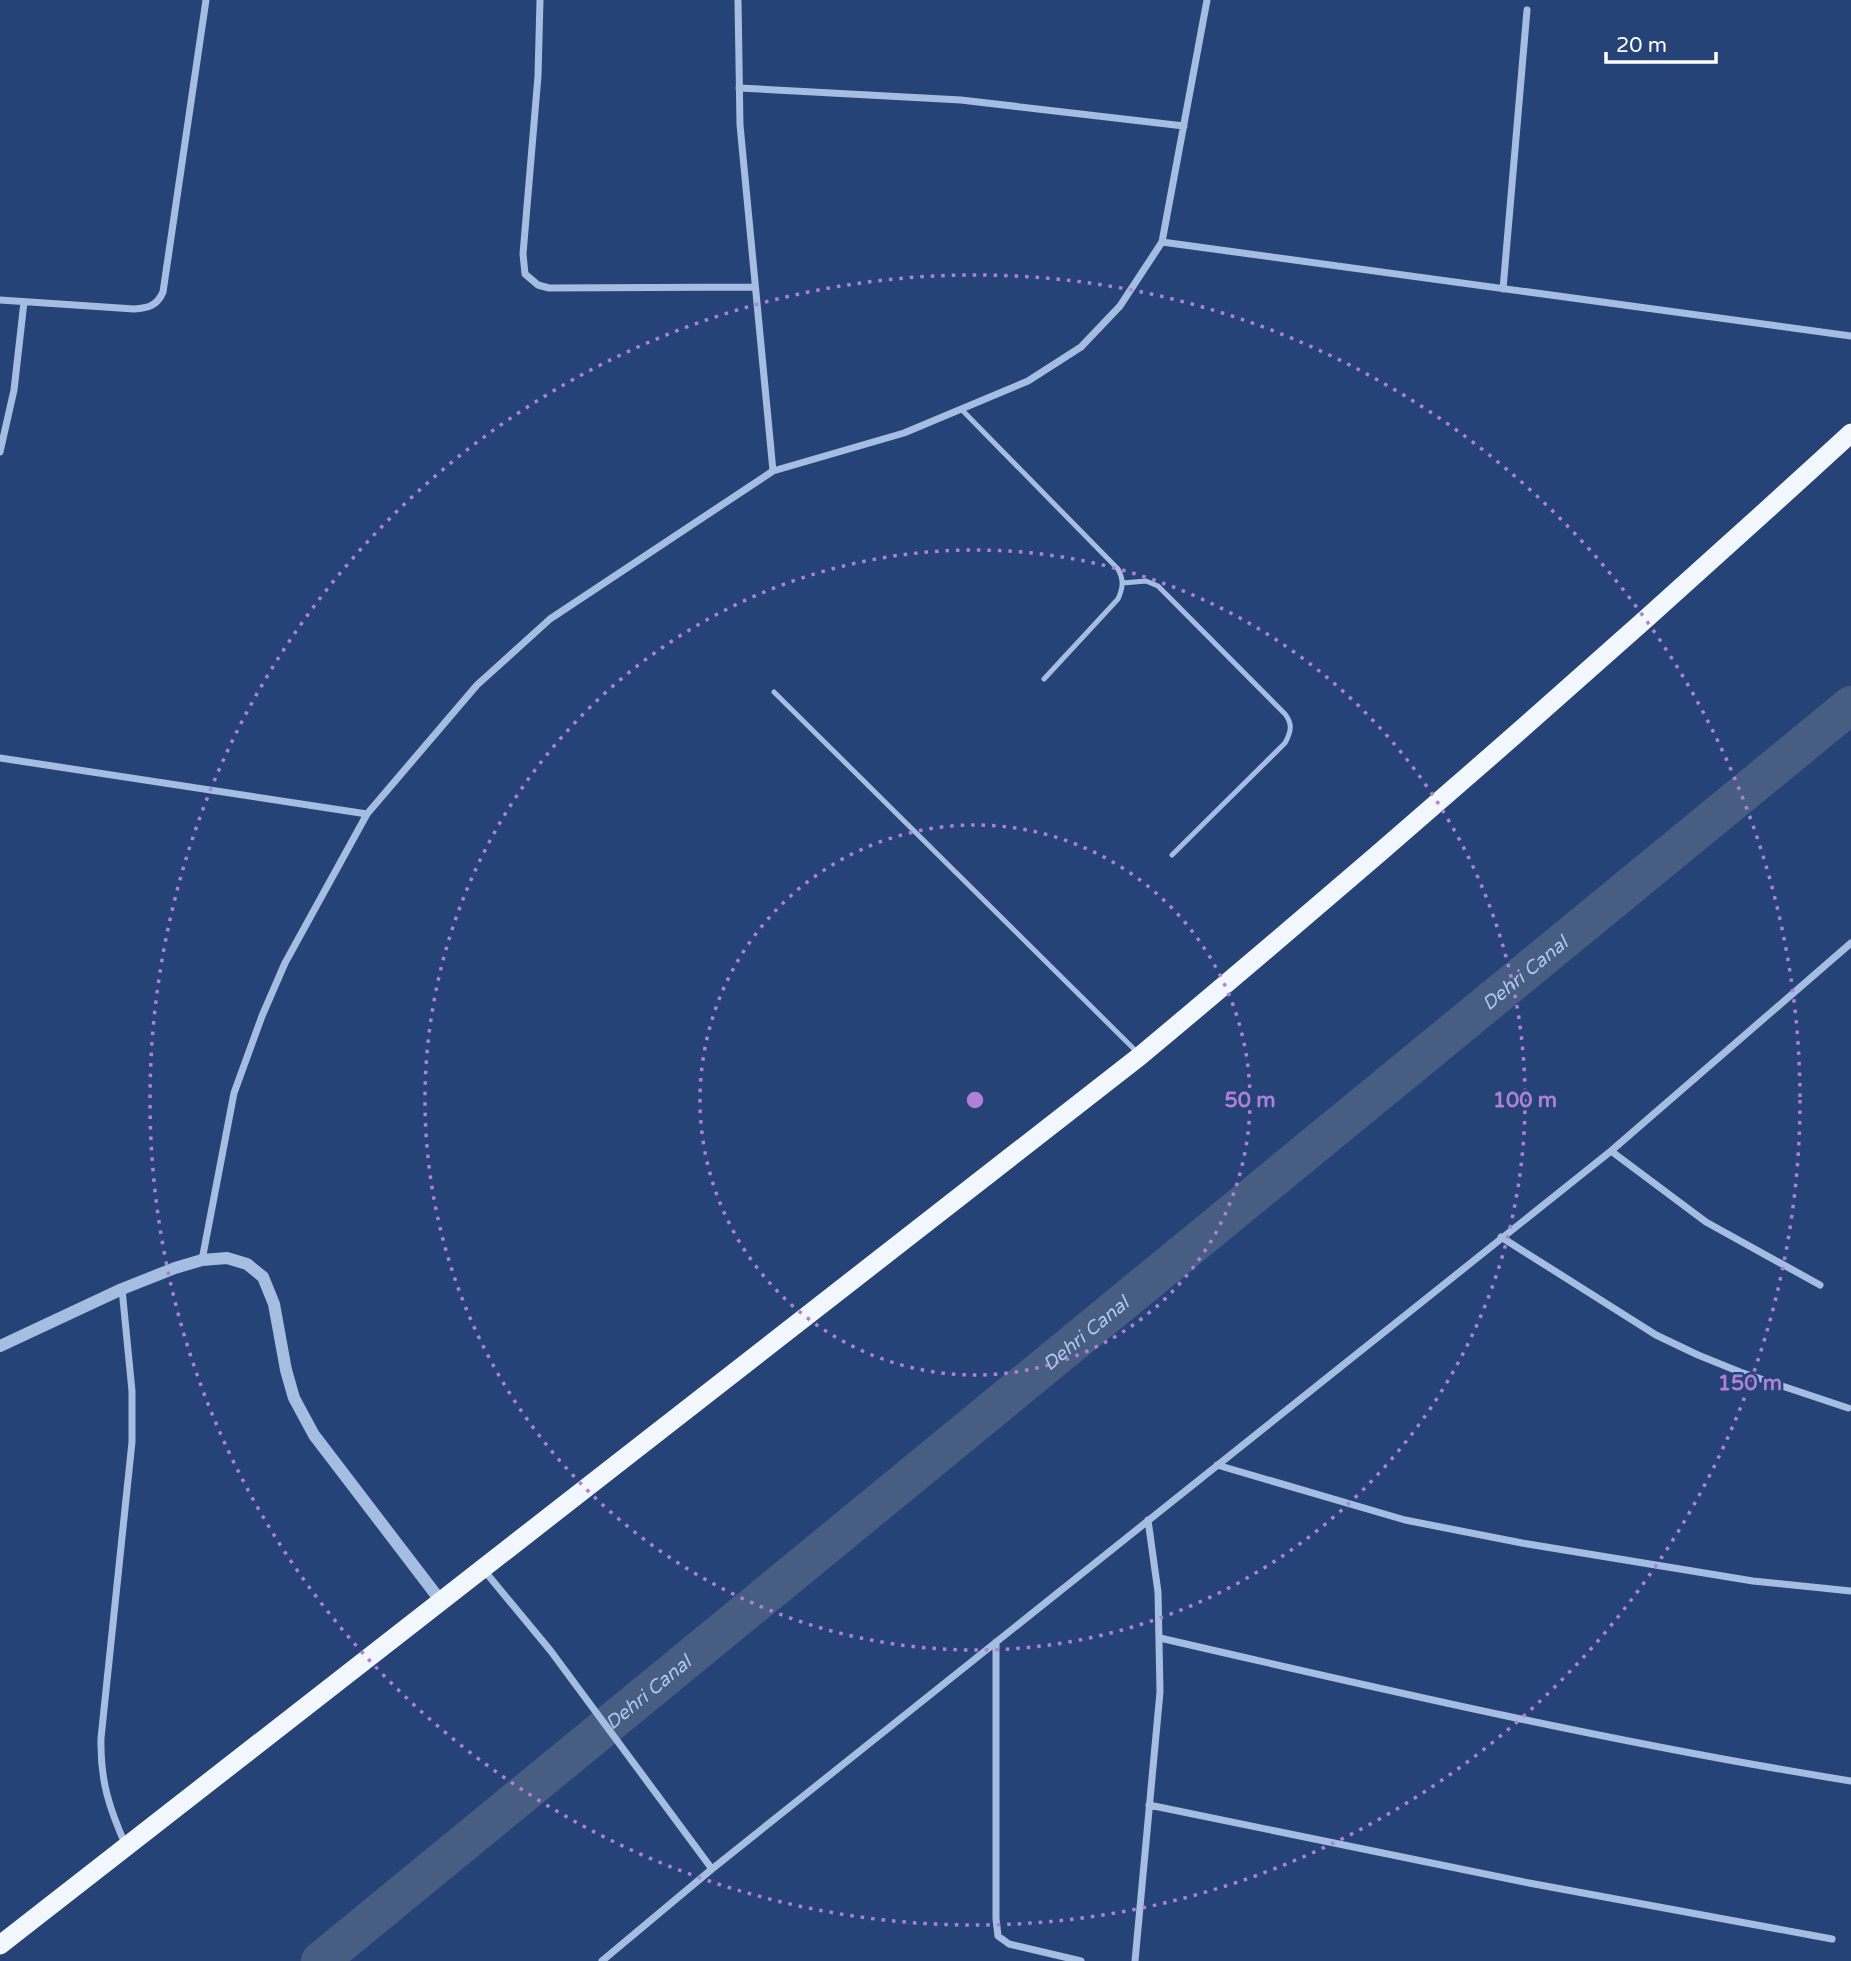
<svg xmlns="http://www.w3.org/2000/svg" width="1851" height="1961" font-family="'Varela Round',sans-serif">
  <rect width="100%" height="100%" fill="#254376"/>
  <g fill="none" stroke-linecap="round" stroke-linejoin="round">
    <path stroke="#475d82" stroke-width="38" id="s1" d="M 320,1961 L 1851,705"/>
    <path stroke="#a6bde2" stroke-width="5" d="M 961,409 L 1118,569 C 1124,580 1123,588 1118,599 L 1044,679
      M 1123,583 L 1146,581 L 1158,586 L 1285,714 C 1293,724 1291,732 1285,743 L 1172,855
      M 774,692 L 1137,1052"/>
    <path stroke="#a6bde2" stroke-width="7" d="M 540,0 L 538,76 L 523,254 L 525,274 L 538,285 L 549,288 L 755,287
      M 738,0 L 740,125 L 773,471
      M 739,88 L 961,100 L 1184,126
      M 1162,242 L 1851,336
      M 1503,289 L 1527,10
      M 0,300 L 134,309 C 148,308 157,306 163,292 L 206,0
      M 0,452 L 14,390 L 24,302
      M 0,758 L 367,814
      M 1611,1151 L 1706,1222 L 1820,1285
      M 1501,1237 L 1656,1335 L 1698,1355 L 1740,1372 L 1848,1408
      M 202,1260 L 234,1093 L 262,1016 L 285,963 L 367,814 L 477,685 L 550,619 L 773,471 L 904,433 L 1028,381 L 1081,347 L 1120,306 L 1162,242 L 1207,0
      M 122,1289 L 132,1391 L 132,1442 L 101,1738 C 100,1780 109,1808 126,1846
      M 1217,1465 L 1405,1520 L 1522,1543 L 1753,1581 L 1851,1591
      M 483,1569 L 550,1650 L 712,1869
      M 1160,1638 C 1389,1691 1619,1744 1851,1781
      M 996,1642 L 996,1919 L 998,1936 L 1009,1944 L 1081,1961
      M 1149,1805 L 1529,1883 L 1832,1939
      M 602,1961 L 712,1869 L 1611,1151 L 1851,943
      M 1135,1961 L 1160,1692 L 1158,1592 L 1148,1520"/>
    <path stroke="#a6bde2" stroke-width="12" d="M 0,1346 L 122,1289 L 175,1268 L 202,1260 L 227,1258 L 247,1264 L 263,1277 L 274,1304 L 286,1370 L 294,1398 L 314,1435 L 440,1600"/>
    <path stroke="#f2f6fd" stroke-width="19" d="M 0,1945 L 1140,1056 C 1382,854 1619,646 1851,433"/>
  </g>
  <g fill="none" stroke="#b080d9" stroke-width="3.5" stroke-dasharray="3.5 7">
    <circle cx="975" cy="1100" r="275"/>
    <circle cx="975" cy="1100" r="550"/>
    <circle cx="975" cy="1100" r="825"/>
  </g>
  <g text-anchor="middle" stroke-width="5" stroke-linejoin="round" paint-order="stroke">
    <g font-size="19" font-style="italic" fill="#b1c7ea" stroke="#254376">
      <text dy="7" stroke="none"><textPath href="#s1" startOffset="1558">Dehri Canal</textPath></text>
      <text dy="7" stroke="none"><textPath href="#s1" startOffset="990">Dehri Canal</textPath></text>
      <text dy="7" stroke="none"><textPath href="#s1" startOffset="424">Dehri Canal</textPath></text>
    </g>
  </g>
  <circle cx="975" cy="1100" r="10" fill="#b080d9" stroke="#254376" stroke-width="3.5"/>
  <g font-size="21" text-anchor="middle" font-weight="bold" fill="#b080d9" stroke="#254376" stroke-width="5" stroke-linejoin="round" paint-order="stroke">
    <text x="1250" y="1107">50 m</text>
    <text x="1525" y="1107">100 m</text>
    <text x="1750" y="1390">150 m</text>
  </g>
  <path d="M1606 52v10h110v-10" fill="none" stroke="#ffffff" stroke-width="3.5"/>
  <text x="1616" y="52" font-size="21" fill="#ffffff" stroke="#254376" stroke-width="5" paint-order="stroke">20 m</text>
</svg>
